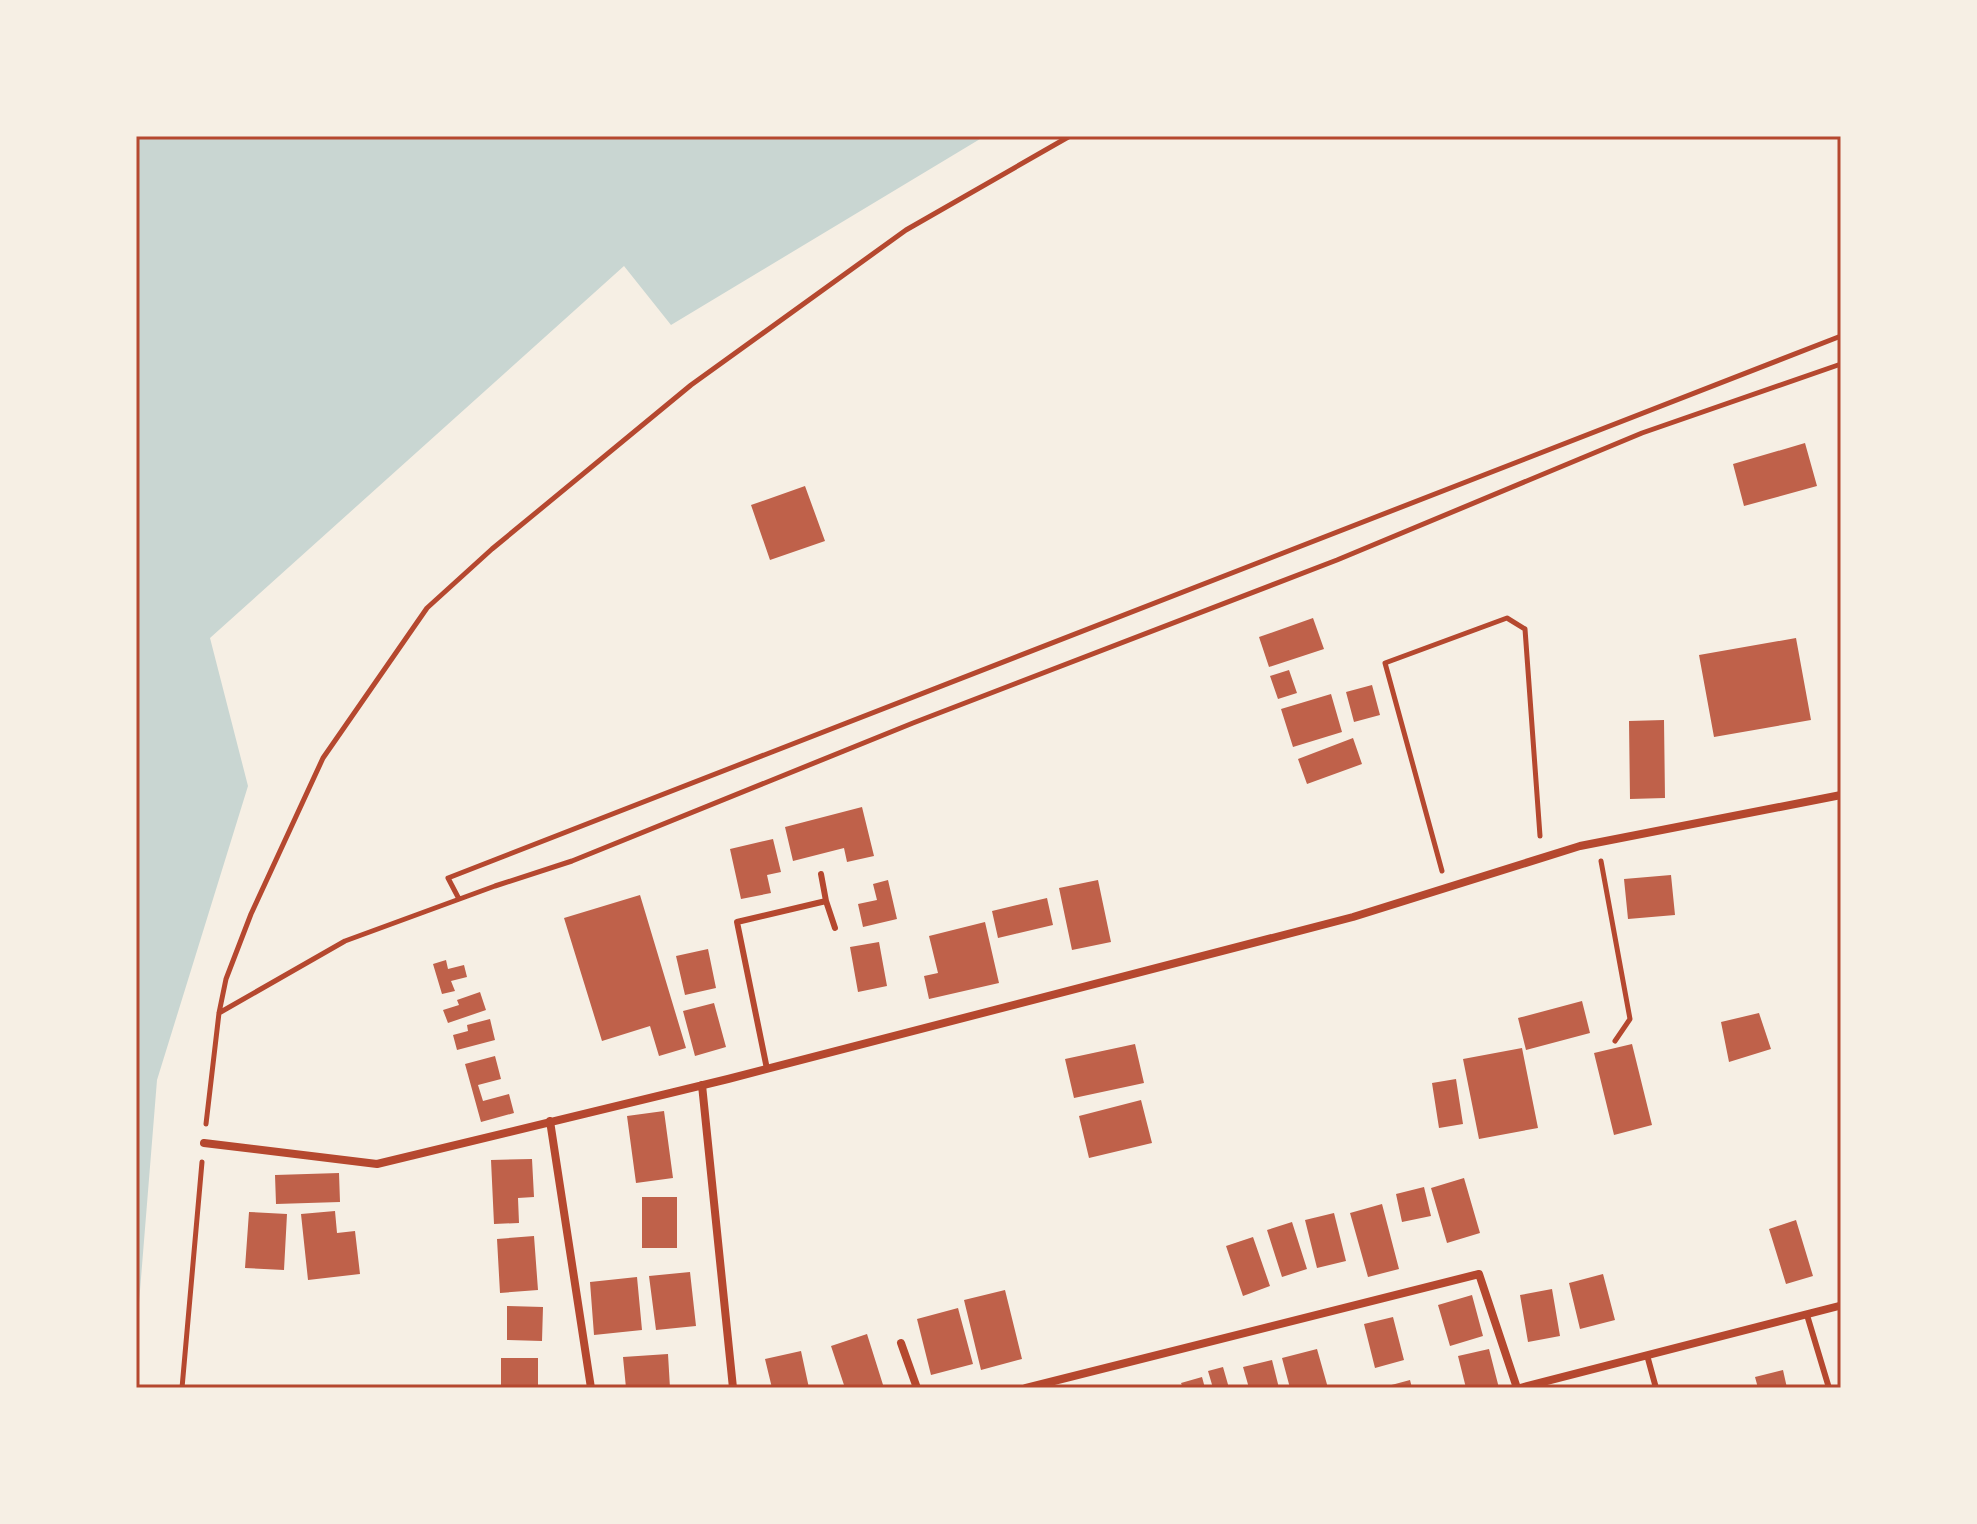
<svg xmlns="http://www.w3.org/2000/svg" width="1977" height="1524" font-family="Raleway,sans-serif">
  <rect width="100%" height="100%" fill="#f6efe4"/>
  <path fill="#c9d6d2" d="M 136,136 L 985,136 L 671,325 L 624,266 L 210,638 L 248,786 L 157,1080 L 136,1340 Z"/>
  <path fill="#bf614a" d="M 1805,443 L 1817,486 L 1744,506 L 1733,464 Z
    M 805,486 L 825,541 L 770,560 L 751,505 Z
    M 1313,618 L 1324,649 L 1269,667 L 1259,637 Z
    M 1796,638 L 1811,720 L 1714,737 L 1699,655 Z
    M 1289,670 L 1297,693 L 1278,699 L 1270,676 Z
    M 1372,685 L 1380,715 L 1354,722 L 1346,692 Z
    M 1331,694 L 1342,732 L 1293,747 L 1281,709 Z
    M 1664,720 L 1665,798 L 1630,799 L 1629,721 Z
    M 1353,738 L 1362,764 L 1307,784 L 1298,759 Z
    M 862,807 L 874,856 L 847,862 L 844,848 L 793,861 L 785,827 Z
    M 773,839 L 781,872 L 767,875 L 771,893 L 741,899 L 730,849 Z
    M 1671,875 L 1675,915 L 1628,919 L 1624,879 Z
    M 888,880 L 897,919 L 863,927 L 858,904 L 877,900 L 873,884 Z
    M 1098,880 L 1111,942 L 1072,950 L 1059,888 Z
    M 640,895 L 686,1048 L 659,1056 L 650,1026 L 602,1041 L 564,918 Z
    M 1047,898 L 1053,925 L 998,938 L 992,911 Z
    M 985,922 L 999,983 L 929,999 L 924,976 L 938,973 L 929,936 Z
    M 879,942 L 887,986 L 858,992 L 850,947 Z
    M 708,949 L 716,988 L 685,995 L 676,956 Z
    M 446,960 L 448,969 L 464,965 L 467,977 L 451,981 L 455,991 L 442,994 L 433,964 Z
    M 480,992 L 486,1010 L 448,1023 L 443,1010 L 459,1005 L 457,1000 Z
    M 1582,1001 L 1590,1033 L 1526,1050 L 1518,1018 Z
    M 714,1003 L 726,1047 L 695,1056 L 683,1011 Z
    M 1759,1013 L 1771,1049 L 1729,1062 L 1721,1022 Z
    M 490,1019 L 495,1040 L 457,1050 L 453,1035 L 468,1031 L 467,1025 Z
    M 1135,1044 L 1144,1083 L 1074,1098 L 1065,1059 Z
    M 1632,1044 L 1652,1125 L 1614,1135 L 1594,1053 Z
    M 1522,1048 L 1538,1128 L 1479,1139 L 1463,1059 Z
    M 495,1056 L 501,1079 L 478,1085 L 483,1101 L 509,1094 L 514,1113 L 481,1122 L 465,1064 Z
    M 1456,1079 L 1463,1124 L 1439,1128 L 1432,1083 Z
    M 1141,1100 L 1152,1143 L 1089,1158 L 1079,1116 Z
    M 664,1111 L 673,1178 L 636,1183 L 627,1116 Z
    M 532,1159 L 534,1197 L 518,1198 L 519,1223 L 494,1224 L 491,1160 Z
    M 339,1173 L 340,1202 L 276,1204 L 275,1175 Z
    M 1464,1178 L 1480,1233 L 1447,1243 L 1431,1188 Z
    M 1424,1187 L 1431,1216 L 1402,1222 L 1396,1194 Z
    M 642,1197 L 677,1197 L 677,1248 L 642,1248 Z
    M 1382,1204 L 1399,1269 L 1368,1277 L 1350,1213 Z
    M 335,1211 L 337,1233 L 355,1231 L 360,1274 L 308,1280 L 301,1214 Z
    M 249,1212 L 287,1214 L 284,1270 L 245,1268 Z
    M 1334,1213 L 1346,1261 L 1317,1268 L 1305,1220 Z
    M 1796,1220 L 1813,1276 L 1786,1284 L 1769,1229 Z
    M 1292,1222 L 1307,1269 L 1282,1277 L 1267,1230 Z
    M 534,1236 L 538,1290 L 500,1293 L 497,1239 Z
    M 1253,1237 L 1270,1286 L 1243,1296 L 1226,1246 Z
    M 690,1272 L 696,1326 L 656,1330 L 649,1276 Z
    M 1603,1274 L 1615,1320 L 1580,1329 L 1569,1283 Z
    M 637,1277 L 642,1330 L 594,1335 L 590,1282 Z
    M 1552,1289 L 1560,1336 L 1528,1342 L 1520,1295 Z
    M 1005,1290 L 1022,1359 L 981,1370 L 964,1300 Z
    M 1472,1295 L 1483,1336 L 1450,1346 L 1438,1305 Z
    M 507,1306 L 543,1307 L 542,1341 L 507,1340 Z
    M 958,1308 L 973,1364 L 931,1375 L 917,1319 Z
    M 1393,1317 L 1404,1360 L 1375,1368 L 1364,1324 Z
    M 867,1334 L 884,1388 L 845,1388 L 831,1346 Z
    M 1317,1349 L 1328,1388 L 1290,1388 L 1282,1358 Z
    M 1489,1349 L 1499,1388 L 1466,1388 L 1458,1356 Z
    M 801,1351 L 809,1388 L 772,1388 L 765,1359 Z
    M 668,1354 L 670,1388 L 626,1388 L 623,1357 Z
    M 501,1358 L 538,1358 L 538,1388 L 501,1388 Z
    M 1272,1360 L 1279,1388 L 1249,1388 L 1243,1367 Z
    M 1223,1367 L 1229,1388 L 1213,1388 L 1208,1371 Z
    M 1783,1370 L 1787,1388 L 1758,1388 L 1755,1377 Z
    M 1202,1377 L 1205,1388 L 1183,1388 L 1181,1383 Z
    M 1410,1380 L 1412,1388 L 1385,1388 L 1384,1387 Z"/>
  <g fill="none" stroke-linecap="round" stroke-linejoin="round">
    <path stroke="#b5482f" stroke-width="5" d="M 1601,861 L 1630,1019 L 1615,1041
      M 1442,871 L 1385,663 L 1507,618 L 1525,629 L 1540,836
      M 459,899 L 448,878 L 1841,336
      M 219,1013 L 345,941 L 495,886 L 572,861 L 913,723 L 1337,560 L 1642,433 L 1841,364
      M 206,1124 L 219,1013 L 226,979 L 251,914 L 323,758 L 427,608 L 492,549 L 691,385 L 906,230 L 1070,136
      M 182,1388 L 202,1162"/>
    <path stroke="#b5482f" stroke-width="6" d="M 821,874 L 826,901
      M 767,1069 L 737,922 L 826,901 L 835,928
      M 1807,1315 L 1829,1388
      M 1647,1355 L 1656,1388"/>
    <path stroke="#b5482f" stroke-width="8" d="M 702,1085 L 733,1388
      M 550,1121 L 591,1388
      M 204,1143 L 377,1164 L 728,1079 L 1353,917 L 1580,846 L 1841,795
      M 901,1343 L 917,1388
      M 1026,1388 L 1479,1274 L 1517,1388
      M 1520,1388 L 1839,1306"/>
  </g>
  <rect width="1977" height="1524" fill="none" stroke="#f6efe4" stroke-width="276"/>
  <rect x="138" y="138" width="1701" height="1248" fill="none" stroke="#b5482f" stroke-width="3"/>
</svg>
